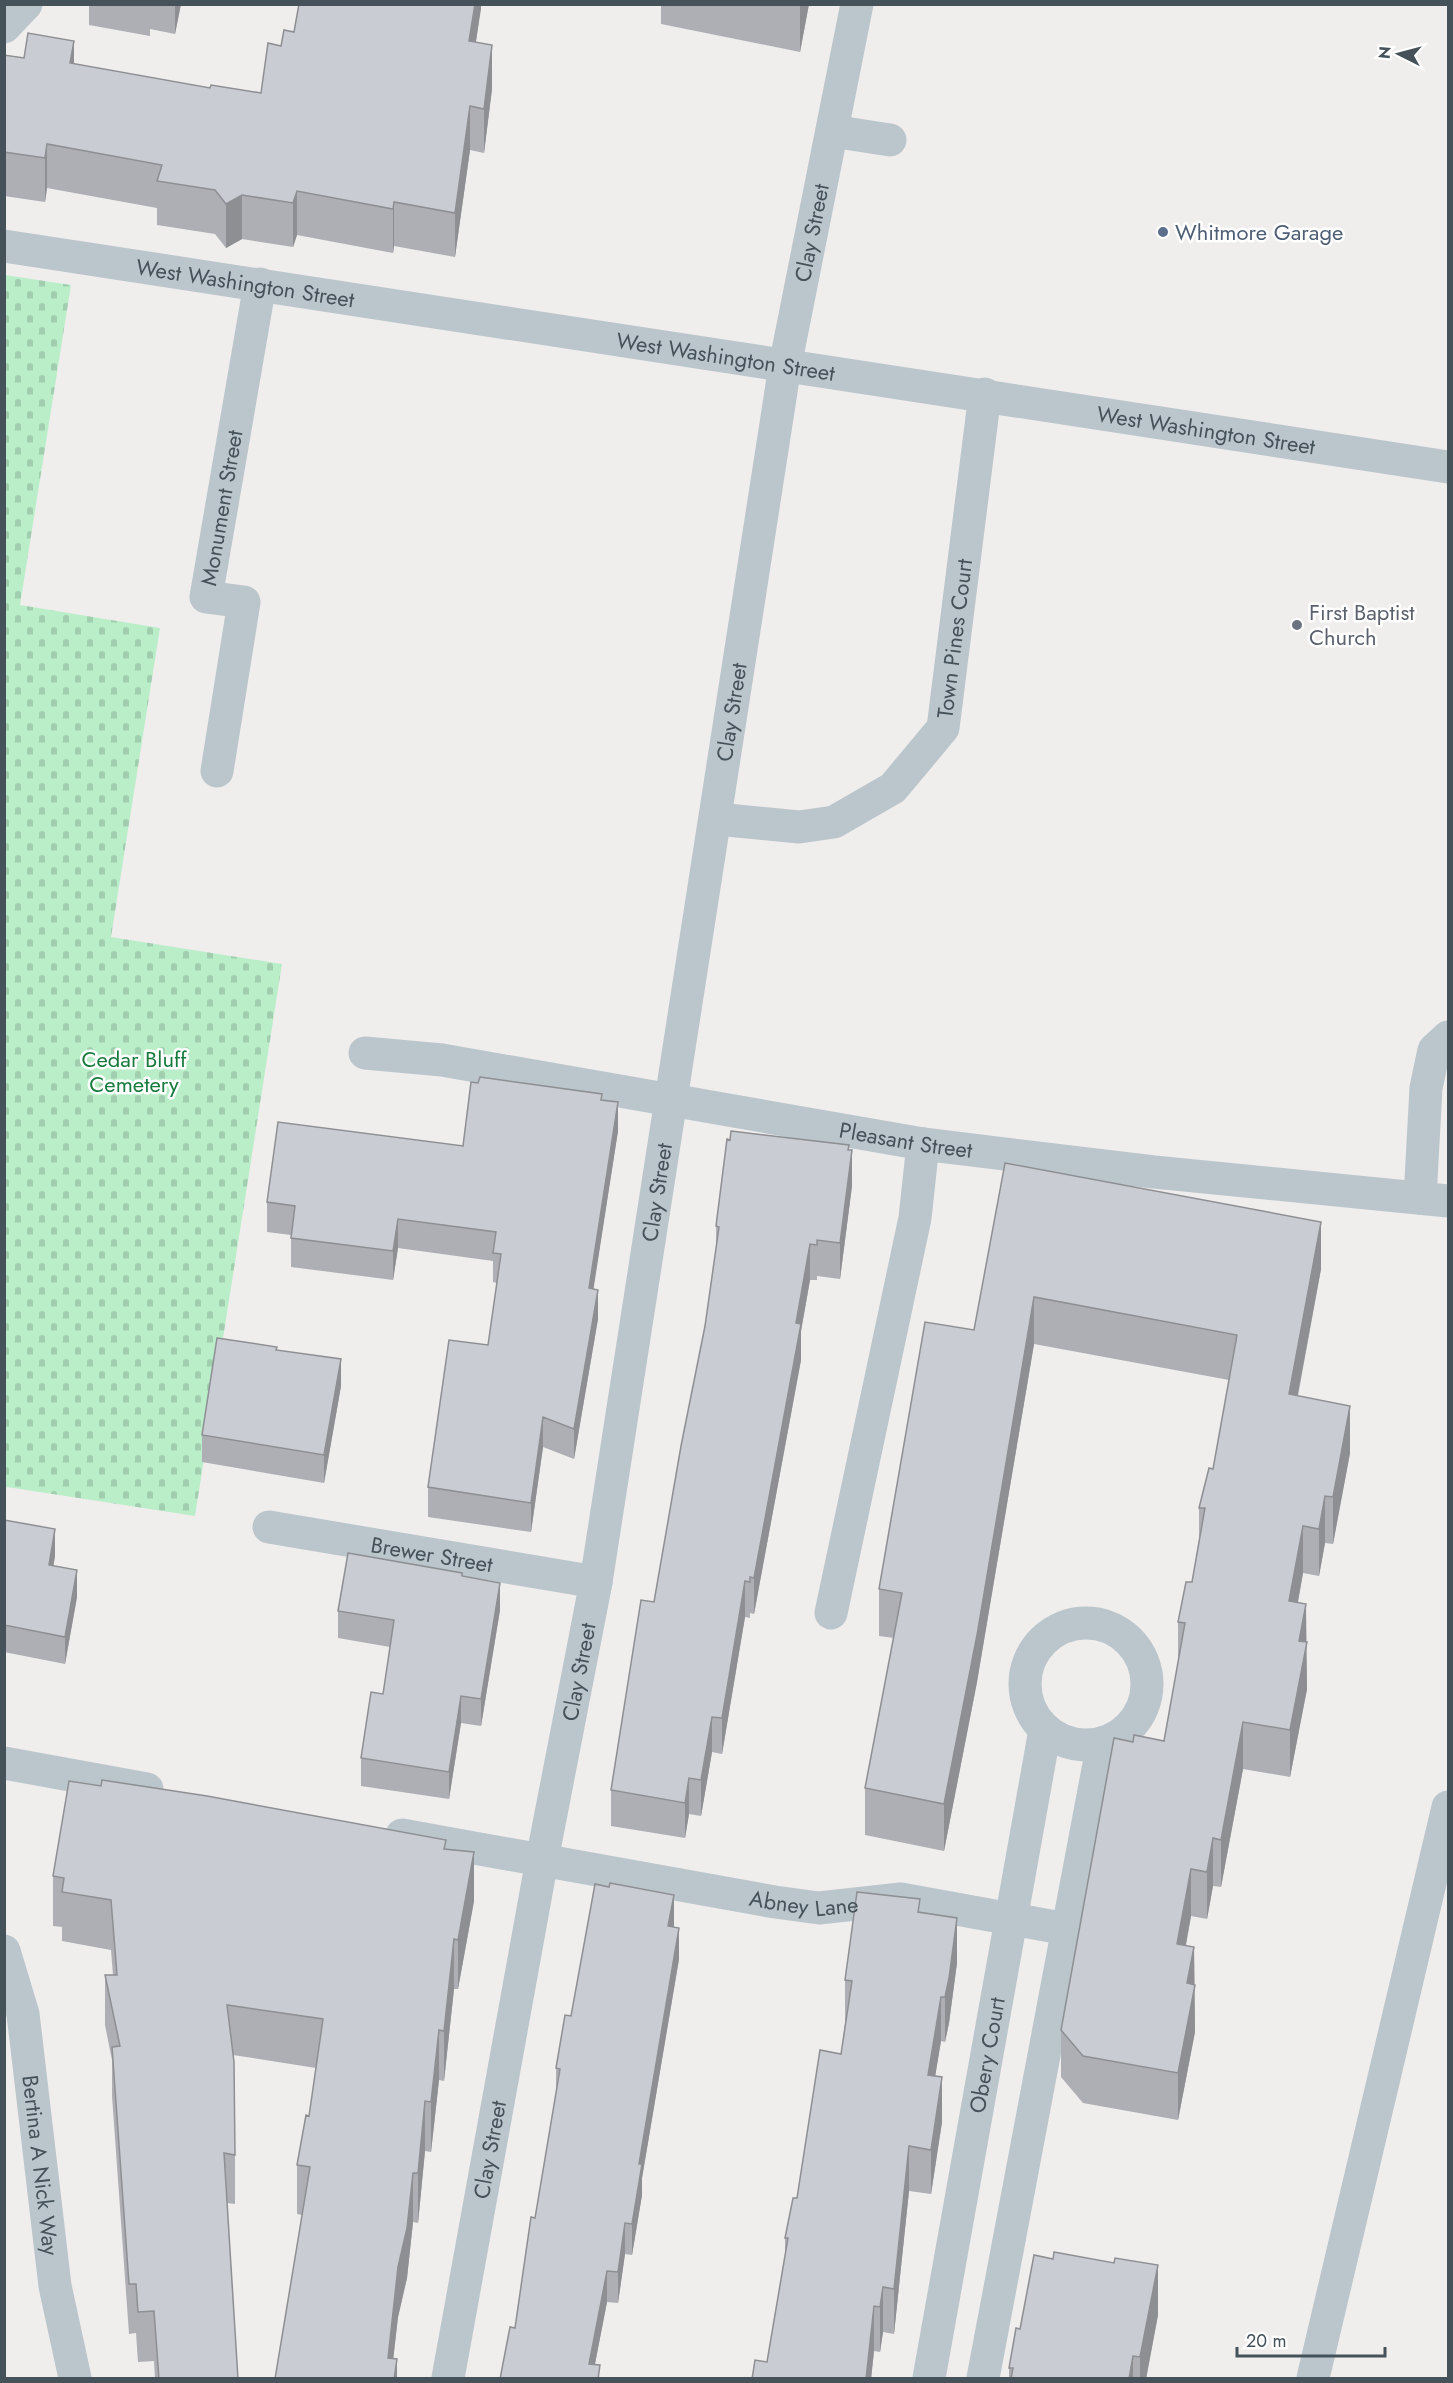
<svg xmlns="http://www.w3.org/2000/svg" width="1453" height="2383" font-family="Jost,sans-serif">
  <defs>
    <pattern id="cemetery-stones" width="16" height="16" patternUnits="userSpaceOnUse" patternTransform="scale(1.5)"><rect width="16" height="16" fill="#baeec9"/><path d="M2 7V4a2 2 0 0 1 4 0v3zM10 15v-3a2 2 0 0 1 4 0v3z" fill="#a1ceaf"/></pattern>
  </defs>
  <rect width="100%" height="100%" fill="#f0eded"/>
  <path fill="url(#cemetery-stones)" d="M 5,275 L 71,285 L 20,605 L 160,628 L 111,937 L 282,964 L 195,1516 L 7,1487 L 5,1489 Z"/>
  <g fill="none" stroke-linecap="round" stroke-linejoin="round">
    <g stroke="#bbc6cc" stroke-width="33">
      <path d="M 4,27 L 26,4"/>
      <path d="M 832,131 L 890,140"/>
      <path id="s1" d="M 4,246 L 1448,467"/>
      <path id="s2" d="M 217,771 L 244,602 L 206,597 L 260,284"/>
      <path id="s3" d="M 717,819 L 799,827 L 834,822 L 893,788 L 943,728 L 985,394"/>
      <path id="s4" d="M 365,1053 L 442,1060 L 923,1144 L 1154,1172 L 1448,1201"/>
      <path d="M 1420,1198 L 1426,1088 L 1434,1050 L 1448,1037"/>
      <path id="s5" d="M 269,1527 L 596,1582"/>
      <path d="M 831,1613 L 915,1218 L 923,1144"/>
      <circle cx="1086" cy="1684" r="61"/>
      <path d="M 4,1763 L 147,1789"/>
      <path id="s6" d="M 402,1835 L 775,1902 L 819,1908 L 901,1899 L 1067,1929"/>
      <path id="s7" d="M 4,1951 L 23,2014 L 55,2286 L 75,2378"/>
      <path id="s8" d="M 448,2378 L 542,1860 L 596,1582 L 785,366 L 857,4"/>
      <path id="s9" d="M 929,2378 L 1045,1730"/>
      <path d="M 983,2378 L 1103,1743"/>
      <path d="M 1313,2378 L 1448,1807"/>
    </g>
  </g>
  <path fill="#adafb5" d="M 89,4 L 181,4 L 175,34 L 150,29 L 150,36 L 89,25 Z
    M 481,4 L 476,42 L 492,89 L 484,153 L 470,150 L 455,257 L 394,246 L 393,253 L 297,235 L 293,247 L 242,239 L 226,248 L 215,234 L 157,225 L 157,208 L 47,188 L 45,202 L 4,196 L 4,55 L 74,64 L 210,88 L 261,93 L 281,46 L 294,32 Z
    M 661,4 L 809,4 L 800,52 L 661,24 Z
    M 602,1100 L 618,1131 L 593,1289 L 598,1319 L 574,1459 L 543,1447 L 531,1532 L 428,1517 L 428,1487 L 488,1345 L 497,1283 L 493,1282 L 493,1261 L 398,1248 L 393,1280 L 291,1267 L 291,1235 L 267,1232 L 267,1202 L 463,1146 Z
    M 730,1140 L 849,1150 L 852,1186 L 840,1279 L 817,1276 L 817,1280 L 810,1280 L 801,1331 L 801,1360 L 754,1614 L 750,1613 L 750,1618 L 745,1617 L 722,1754 L 712,1752 L 701,1816 L 689,1814 L 685,1838 L 611,1826 L 611,1790 L 654,1602 L 705,1326 L 716,1248 L 716,1226 Z
    M 1005,1163 L 1321,1269 L 1298,1396 L 1350,1453 L 1333,1544 L 1325,1543 L 1319,1576 L 1303,1573 L 1298,1603 L 1306,1642 L 1307,1689 L 1290,1777 L 1243,1769 L 1221,1887 L 1213,1886 L 1207,1919 L 1191,1916 L 1186,1946 L 1194,1947 L 1195,2032 L 1178,2120 L 1083,2103 L 1061,2077 L 1061,2030 L 1133,1742 L 1164,1741 L 1178,1665 L 1178,1622 L 1192,1582 L 1199,1540 L 1199,1508 L 1213,1469 L 1229,1380 L 1034,1344 L 977,1682 L 944,1851 L 865,1835 L 865,1788 L 894,1638 L 879,1636 L 879,1589 L 974,1330 Z
    M 277,1350 L 341,1386 L 324,1483 L 202,1462 L 202,1435 Z
    M 4,1520 L 55,1556 L 53,1566 L 77,1597 L 65,1664 L 4,1652 Z
    M 462,1576 L 500,1610 L 481,1726 L 461,1723 L 449,1799 L 361,1786 L 361,1758 L 383,1694 L 390,1647 L 338,1638 L 338,1611 Z
    M 446,1849 L 474,1901 L 458,1989 L 454,1989 L 444,2081 L 439,2080 L 431,2152 L 425,2151 L 418,2223 L 413,2222 L 407,2278 L 398,2317 L 393,2359 L 397,2379 L 302,2215 L 297,2214 L 297,2165 L 309,2116 L 316,2068 L 233,2055 L 235,2155 L 235,2204 L 227,2203 L 238,2379 L 155,2379 L 154,2361 L 138,2362 L 136,2333 L 129,2334 L 112,2096 L 112,2060 L 105,2025 L 105,1975 L 113,1975 L 111,1950 L 62,1941 L 62,1927 L 53,1926 L 53,1876 Z
    M 920,1912 L 957,1963 L 949,2023 L 945,2042 L 941,2041 L 935,2076 L 942,2122 L 931,2194 L 909,2191 L 894,2334 L 883,2332 L 880,2352 L 874,2351 L 871,2379 L 752,2379 L 767,2362 L 785,2260 L 785,2238 L 841,2054 L 845,2024 L 845,1980 Z
    M 674,1927 L 679,1959 L 642,2178 L 642,2195 L 632,2255 L 625,2254 L 618,2303 L 607,2302 L 595,2364 L 600,2379 L 515,2328 L 535,2218 L 556,2093 L 556,2068 L 571,2016 Z
    M 1053,2259 L 1114,2263 L 1158,2315 L 1146,2379 L 1009,2379 L 1009,2368 L 1020,2329 Z"/>
  <path fill="#8d8f93" d="M 175,4 L 181,4 L 175,34 Z
    M 475,4 L 481,4 L 481,9 L 469,85 L 469,41 Z
    M 800,4 L 809,4 L 800,52 Z
    M 74,41 L 74,85 L 70,63 Z
    M 492,45 L 492,89 L 484,153 L 484,109 Z
    M 470,106 L 470,150 L 455,257 L 455,213 Z
    M 47,144 L 47,188 L 45,202 L 45,158 Z
    M 297,191 L 297,235 L 293,247 L 293,203 Z
    M 242,195 L 242,239 L 226,248 L 226,204 Z
    M 394,202 L 394,246 L 393,253 L 393,209 Z
    M 618,1102 L 618,1131 L 589,1318 L 589,1288 Z
    M 852,1150 L 852,1186 L 840,1279 L 840,1243 Z
    M 398,1219 L 398,1248 L 393,1280 L 393,1251 Z
    M 1321,1222 L 1321,1269 L 1289,1441 L 1289,1394 Z
    M 810,1244 L 810,1280 L 801,1331 L 801,1360 L 754,1614 L 754,1578 L 796,1323 Z
    M 598,1290 L 598,1319 L 574,1459 L 574,1429 Z
    M 1034,1297 L 1034,1344 L 977,1682 L 944,1851 L 944,1804 Z
    M 341,1359 L 341,1386 L 324,1483 L 324,1455 Z
    M 1350,1406 L 1350,1453 L 1333,1544 L 1333,1497 Z
    M 543,1417 L 543,1447 L 531,1532 L 531,1503 Z
    M 1325,1496 L 1325,1543 L 1319,1576 L 1319,1529 Z
    M 1303,1526 L 1303,1573 L 1289,1649 L 1289,1601 Z
    M 55,1529 L 55,1556 L 49,1592 L 49,1565 Z
    M 77,1570 L 77,1597 L 65,1664 L 65,1637 Z
    M 745,1581 L 745,1617 L 722,1754 L 722,1718 Z
    M 500,1583 L 500,1610 L 481,1726 L 481,1699 Z
    M 1306,1604 L 1307,1689 L 1290,1777 L 1290,1730 L 1299,1641 Z
    M 461,1696 L 461,1723 L 449,1799 L 449,1772 Z
    M 712,1717 L 712,1752 L 701,1816 L 701,1780 Z
    M 1243,1722 L 1243,1769 L 1221,1887 L 1221,1840 Z
    M 689,1778 L 689,1814 L 685,1838 L 685,1803 Z
    M 1213,1838 L 1213,1886 L 1207,1919 L 1207,1872 Z
    M 474,1852 L 474,1901 L 458,1989 L 458,1940 Z
    M 1191,1869 L 1191,1916 L 1177,1991 L 1177,1944 Z
    M 674,1895 L 674,1926 L 668,1957 L 668,1926 Z
    M 957,1918 L 957,1963 L 949,2023 L 945,2042 L 945,1997 Z
    M 679,1928 L 679,1959 L 642,2178 L 642,2195 L 632,2255 L 632,2224 L 639,2164 Z
    M 454,1939 L 454,1989 L 444,2081 L 444,2031 Z
    M 1194,1947 L 1195,2032 L 1178,2120 L 1178,2073 L 1187,1983 Z
    M 941,1997 L 941,2041 L 928,2120 L 928,2075 Z
    M 439,2030 L 439,2080 L 431,2152 L 431,2102 Z
    M 942,2077 L 942,2122 L 931,2194 L 931,2150 Z
    M 425,2101 L 425,2151 L 418,2223 L 418,2173 Z
    M 909,2146 L 909,2191 L 894,2334 L 894,2289 Z
    M 413,2173 L 413,2222 L 407,2278 L 398,2317 L 391,2379 L 388,2358 L 398,2267 Z
    M 625,2223 L 625,2254 L 618,2303 L 618,2272 Z
    M 1158,2265 L 1158,2315 L 1146,2379 L 1140,2379 L 1140,2357 Z
    M 607,2271 L 607,2302 L 592,2379 L 589,2364 Z
    M 883,2287 L 883,2332 L 880,2352 L 880,2307 Z
    M 874,2306 L 874,2351 L 871,2379 L 866,2379 Z
    M 1133,2356 L 1133,2379 L 1129,2379 Z
    M 397,2359 L 397,2379 L 394,2379 Z"/>
  <path fill="#c9ccd2" stroke="#8d8f93" stroke-width="1.5" d="M 299,4 L 475,4 L 469,41 L 492,45 L 484,109 L 470,106 L 455,213 L 394,202 L 393,209 L 297,191 L 293,203 L 242,195 L 226,204 L 215,190 L 157,181 L 162,165 L 47,144 L 45,158 L 4,152 L 4,55 L 24,58 L 28,33 L 74,41 L 70,63 L 210,88 L 211,85 L 261,93 L 268,43 L 281,46 L 284,30 L 294,32 Z
    M 480,1077 L 602,1094 L 601,1100 L 618,1102 L 589,1288 L 598,1290 L 574,1429 L 543,1417 L 531,1503 L 428,1487 L 449,1340 L 488,1345 L 501,1254 L 493,1253 L 496,1232 L 398,1219 L 393,1251 L 291,1238 L 295,1206 L 267,1202 L 278,1122 L 463,1146 L 471,1082 L 478,1083 Z
    M 731,1131 L 849,1145 L 848,1150 L 852,1150 L 840,1243 L 817,1240 L 817,1245 L 810,1244 L 796,1323 L 801,1324 L 754,1578 L 750,1577 L 750,1582 L 745,1581 L 722,1718 L 712,1717 L 701,1780 L 689,1778 L 685,1803 L 611,1790 L 641,1600 L 654,1602 L 681,1446 L 705,1326 L 719,1227 L 716,1226 L 727,1139 L 730,1140 Z
    M 1005,1163 L 1321,1222 L 1289,1394 L 1350,1406 L 1333,1497 L 1325,1496 L 1319,1529 L 1303,1526 L 1289,1601 L 1306,1604 L 1299,1641 L 1307,1642 L 1290,1730 L 1243,1722 L 1221,1840 L 1213,1838 L 1207,1872 L 1191,1869 L 1177,1944 L 1194,1947 L 1187,1983 L 1195,1985 L 1178,2073 L 1083,2056 L 1061,2030 L 1114,1738 L 1133,1742 L 1134,1735 L 1164,1741 L 1185,1623 L 1178,1622 L 1186,1582 L 1192,1582 L 1205,1508 L 1199,1508 L 1209,1468 L 1213,1469 L 1237,1335 L 1034,1297 L 977,1635 L 944,1804 L 865,1788 L 902,1593 L 879,1589 L 925,1322 L 974,1330 Z
    M 217,1338 L 277,1347 L 276,1350 L 341,1359 L 324,1455 L 202,1435 Z
    M 4,1520 L 55,1529 L 49,1565 L 77,1570 L 65,1637 L 4,1625 Z
    M 348,1553 L 462,1573 L 462,1576 L 500,1583 L 481,1699 L 461,1696 L 449,1772 L 361,1758 L 371,1692 L 383,1694 L 394,1620 L 338,1611 Z
    M 102,1780 L 207,1796 L 446,1840 L 444,1849 L 474,1852 L 458,1940 L 454,1939 L 444,2031 L 439,2030 L 431,2102 L 425,2101 L 418,2173 L 413,2173 L 407,2228 L 398,2267 L 388,2358 L 397,2359 L 394,2379 L 275,2379 L 310,2167 L 297,2165 L 306,2115 L 309,2116 L 323,2019 L 227,2005 L 234,2062 L 235,2155 L 224,2153 L 238,2379 L 159,2379 L 154,2311 L 138,2312 L 136,2284 L 129,2284 L 112,2047 L 120,2046 L 105,1975 L 117,1975 L 111,1900 L 62,1892 L 64,1878 L 53,1876 L 69,1781 L 101,1786 Z
    M 610,1883 L 674,1895 L 668,1926 L 679,1928 L 639,2164 L 642,2164 L 632,2224 L 625,2223 L 618,2272 L 607,2271 L 589,2364 L 600,2365 L 598,2379 L 500,2379 L 510,2327 L 515,2328 L 531,2217 L 535,2218 L 560,2069 L 556,2068 L 565,2015 L 571,2016 L 595,1884 L 609,1887 Z
    M 857,1892 L 920,1899 L 918,1912 L 957,1918 L 949,1978 L 945,1997 L 941,1997 L 928,2075 L 942,2077 L 931,2150 L 909,2146 L 894,2289 L 883,2287 L 880,2307 L 874,2306 L 866,2379 L 752,2379 L 755,2360 L 767,2362 L 788,2238 L 785,2238 L 793,2198 L 797,2198 L 820,2050 L 841,2054 L 852,1981 L 845,1980 Z
    M 1054,2252 L 1114,2263 L 1115,2258 L 1158,2265 L 1140,2357 L 1133,2356 L 1129,2379 L 1011,2379 L 1013,2368 L 1009,2368 L 1016,2328 L 1020,2329 L 1034,2255 L 1053,2259 Z"/>
  <circle fill="#5c6f8a" stroke="#fff" stroke-width="2" cx="1163" cy="232" r="6"/>
  <circle fill="#6b7280" stroke="#fff" stroke-width="2" cx="1297" cy="625" r="6"/>
  <g text-anchor="middle" stroke-width="5" stroke-linejoin="round" paint-order="stroke">
    <g font-size="22" fill="#4e5e75" stroke="#fff" text-anchor="start">
      <text x="1175" y="240">Whitmore Garage</text>
    </g>
    <g font-size="22" fill="#45525a" stroke="#fff">
      <text dy="8" stroke="none"><textPath href="#s8" startOffset="2176">Clay Street</textPath></text>
      <text dy="8" stroke="none"><textPath href="#s1" startOffset="244">West Washington Street</textPath></text>
      <text dy="8" stroke="none"><textPath href="#s1" startOffset="730">West Washington Street</textPath></text>
      <text dy="8" stroke="none"><textPath href="#s1" startOffset="1216">West Washington Street</textPath></text>
      <text dy="8" stroke="none"><textPath href="#s2" startOffset="300">Monument Street</textPath></text>
      <text dy="8" stroke="none"><textPath href="#s3" startOffset="354">Town Pines Court</textPath></text>
      <text dy="8" stroke="none"><textPath href="#s8" startOffset="1690">Clay Street</textPath></text>
      <text dy="8" stroke="none"><textPath href="#s4" startOffset="548">Pleasant Street</textPath></text>
      <text dy="8" stroke="none"><textPath href="#s8" startOffset="1204">Clay Street</textPath></text>
      <text dy="8" stroke="none"><textPath href="#s5" startOffset="165">Brewer Street</textPath></text>
      <text dy="8" stroke="none"><textPath href="#s8" startOffset="718">Clay Street</textPath></text>
      <text dy="8" stroke="none"><textPath href="#s6" startOffset="408">Abney Lane</textPath></text>
      <text dy="8" stroke="none"><textPath href="#s9" startOffset="328">Obery Court</textPath></text>
      <text dy="8" stroke="none"><textPath href="#s8" startOffset="232">Clay Street</textPath></text>
      <text dy="8" stroke="none"><textPath href="#s7" startOffset="218">Bertina A Nick Way</textPath></text>
    </g>
    <g font-size="22" fill="#5b616d" stroke="#fff" text-anchor="start">
      <text x="1309" y="620">First Baptist<tspan x="1309" dy="25">Church</tspan></text>
    </g>
    <g font-size="22" fill="#177b3e" stroke="#fff">
      <text x="134" y="1067">Cedar Bluff<tspan x="134" dy="25">Cemetery</tspan></text>
    </g>
  </g>
  <rect width="1453" height="2383" fill="none" stroke="#45525a" stroke-width="12"/>
  <g transform="translate(1399 54) rotate(276)" stroke="#ffffff" stroke-width="4.5" paint-order="stroke">
  <path d="M0-4.5L10 22L0 15L-10 22Z" fill="#45525a"/>
  <text y="-9" font-size="16" font-weight="bold" text-anchor="middle" fill="#45525a">N</text>
  </g>
  <path d="M1237 2347v9h148v-9" fill="none" stroke="#45525a" stroke-width="3"/>
  <text x="1246" y="2347" font-size="18" fill="#45525a" stroke="#ffffff" stroke-width="4.5" paint-order="stroke">20 m</text>
</svg>
